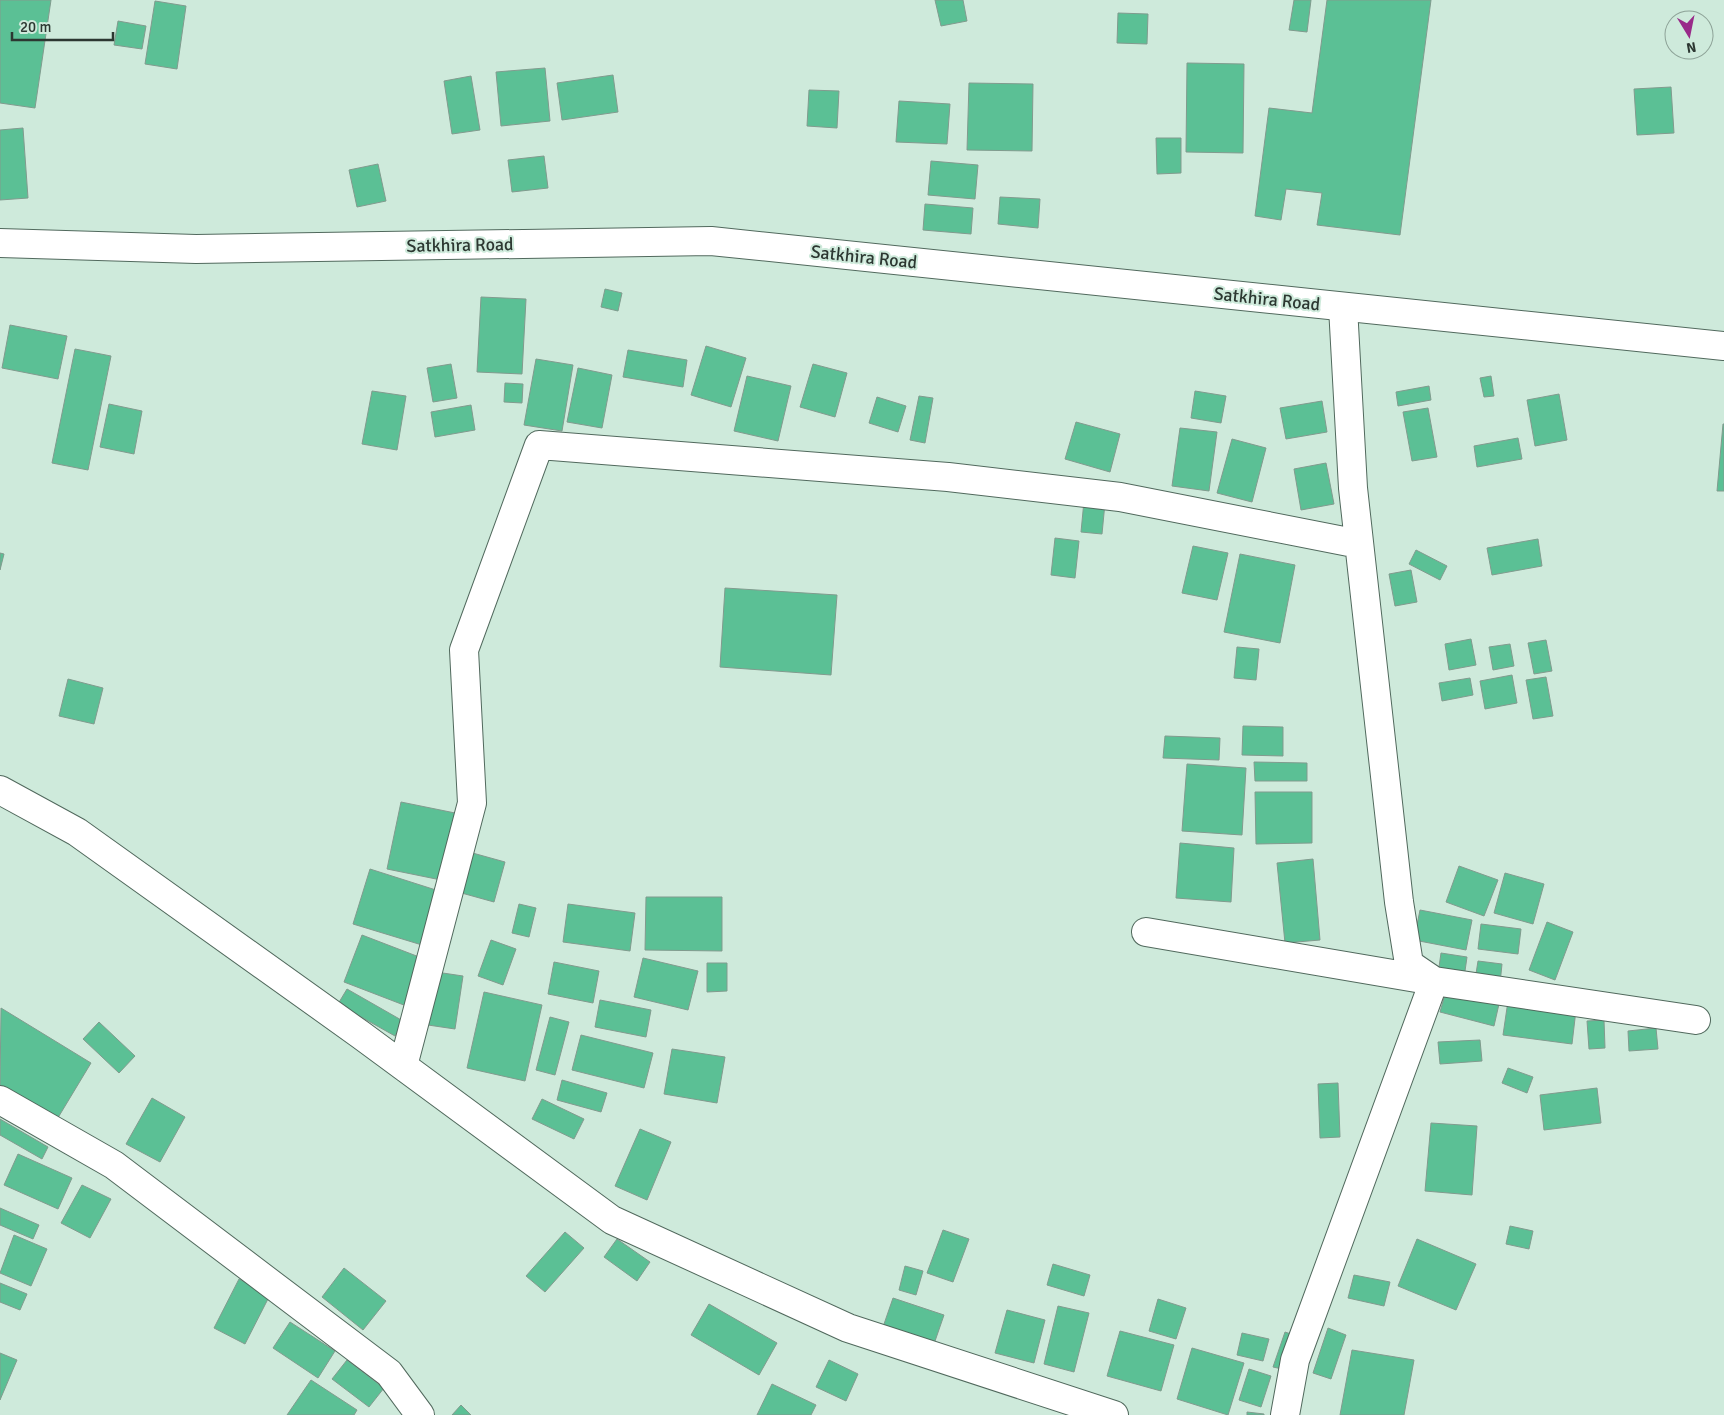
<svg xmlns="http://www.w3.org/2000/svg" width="1724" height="1415" font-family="Signika,sans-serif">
  <rect width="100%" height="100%" fill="#ceeadb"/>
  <path fill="#5bc095" stroke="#819b8e" d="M 0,0 L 51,0 L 35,108 L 0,103 Z
    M 935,0 L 963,0 L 967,21 L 941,26 Z
    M 1294,0 L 1311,0 L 1307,32 L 1289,30 Z
    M 1327,0 L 1431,0 L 1400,235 L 1317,225 L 1322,193 L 1286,189 L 1281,220 L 1255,216 L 1269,108 L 1312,113 Z
    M 155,1 L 186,6 L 177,69 L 145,64 Z
    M 1118,13 L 1148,14 L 1147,44 L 1117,43 Z
    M 118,21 L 146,26 L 142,49 L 114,45 Z
    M 1187,63 L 1244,64 L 1243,153 L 1186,152 Z
    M 545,68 L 550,121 L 501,126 L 496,72 Z
    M 613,75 L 618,112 L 562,120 L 557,83 Z
    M 471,76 L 480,130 L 452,134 L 444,81 Z
    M 969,83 L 1033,84 L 1032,151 L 967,150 Z
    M 1671,87 L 1674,133 L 1637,135 L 1634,89 Z
    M 809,90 L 839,91 L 837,128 L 807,126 Z
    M 899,101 L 950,104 L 947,144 L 896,142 Z
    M 23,128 L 28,198 L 0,200 L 0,130 Z
    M 1156,138 L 1181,138 L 1181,173 L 1157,174 Z
    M 544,156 L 548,188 L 512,192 L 508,160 Z
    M 931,161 L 978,165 L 975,199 L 928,195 Z
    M 378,164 L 386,201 L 357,207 L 349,170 Z
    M 1000,197 L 1040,199 L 1038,228 L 998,224 Z
    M 925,204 L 973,208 L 971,234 L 923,230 Z
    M 605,289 L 622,293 L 618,311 L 601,307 Z
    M 481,297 L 526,299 L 522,374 L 477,372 Z
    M 10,325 L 67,336 L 58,379 L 2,368 Z
    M 706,346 L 746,358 L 731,407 L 691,395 Z
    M 75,349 L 111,356 L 88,470 L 52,463 Z
    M 628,350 L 687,360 L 683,387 L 623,377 Z
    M 536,359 L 573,365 L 562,431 L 524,425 Z
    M 451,364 L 457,398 L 433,402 L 427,368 Z
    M 813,364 L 847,373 L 835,417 L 800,407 Z
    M 578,368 L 612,375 L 602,428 L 567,422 Z
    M 747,376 L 791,386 L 778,441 L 734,431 Z
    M 1491,376 L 1494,396 L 1484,397 L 1480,378 Z
    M 505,383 L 523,384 L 522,403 L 504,402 Z
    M 1429,386 L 1431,400 L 1398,406 L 1396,392 Z
    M 372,391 L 406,396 L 397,450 L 362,444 Z
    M 1195,391 L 1226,396 L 1221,423 L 1191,418 Z
    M 1559,394 L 1567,440 L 1535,446 L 1527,400 Z
    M 919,396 L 933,398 L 925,443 L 910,440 Z
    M 877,397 L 906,406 L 898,432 L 869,423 Z
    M 1322,401 L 1327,432 L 1286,439 L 1280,408 Z
    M 109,404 L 142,411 L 134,454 L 100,447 Z
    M 471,405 L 475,430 L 435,437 L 431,412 Z
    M 1428,408 L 1437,457 L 1412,461 L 1403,412 Z
    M 1076,422 L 1120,434 L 1110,472 L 1065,459 Z
    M 1723,424 L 1724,424 L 1724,491 L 1717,491 Z
    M 1180,428 L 1217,432 L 1209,491 L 1172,486 Z
    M 1518,438 L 1522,459 L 1477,467 L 1474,446 Z
    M 1232,439 L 1266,448 L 1252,502 L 1217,493 Z
    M 1326,463 L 1334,504 L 1301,510 L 1294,469 Z
    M 1084,501 L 1105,503 L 1102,534 L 1081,532 Z
    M 1055,538 L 1079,541 L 1075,578 L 1051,575 Z
    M 1538,539 L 1542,566 L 1492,575 L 1487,548 Z
    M 1193,546 L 1228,553 L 1217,600 L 1182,593 Z
    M 1416,550 L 1447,566 L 1440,580 L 1409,564 Z
    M 0,553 L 4,554 L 0,570 Z
    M 1240,554 L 1295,565 L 1280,643 L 1224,632 Z
    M 1411,570 L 1417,602 L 1395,606 L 1389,574 Z
    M 725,588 L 837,595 L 831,675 L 720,667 Z
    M 1471,639 L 1476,665 L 1449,670 L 1445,644 Z
    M 1546,640 L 1552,671 L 1534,674 L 1528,643 Z
    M 1510,644 L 1514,666 L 1493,670 L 1489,647 Z
    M 1237,647 L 1259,649 L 1256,680 L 1234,678 Z
    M 1512,675 L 1517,703 L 1485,709 L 1480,681 Z
    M 1546,677 L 1553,716 L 1533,719 L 1526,680 Z
    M 1470,678 L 1473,695 L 1442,701 L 1439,683 Z
    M 68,679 L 103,688 L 94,724 L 59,716 Z
    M 1243,726 L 1283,727 L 1283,756 L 1242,755 Z
    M 1165,736 L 1220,738 L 1219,760 L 1163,758 Z
    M 1254,762 L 1307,763 L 1307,781 L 1255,781 Z
    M 1187,764 L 1246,768 L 1242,835 L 1182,831 Z
    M 1255,792 L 1312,792 L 1312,843 L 1256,844 Z
    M 401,802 L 460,814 L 446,881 L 387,869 Z
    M 1180,843 L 1234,848 L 1231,902 L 1176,898 Z
    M 469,852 L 505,862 L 494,902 L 458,892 Z
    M 1313,859 L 1320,940 L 1285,943 L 1277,863 Z
    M 1459,866 L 1498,880 L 1484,916 L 1446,902 Z
    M 370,869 L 439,891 L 422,945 L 353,924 Z
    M 1505,873 L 1544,884 L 1533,924 L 1494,913 Z
    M 646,897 L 722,897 L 722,951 L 645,950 Z
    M 519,904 L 536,908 L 529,937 L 512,933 Z
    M 568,904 L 635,913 L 630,951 L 563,942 Z
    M 1420,910 L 1472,920 L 1466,950 L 1414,940 Z
    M 1547,922 L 1573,932 L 1555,980 L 1529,970 Z
    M 1481,924 L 1521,929 L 1518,954 L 1478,949 Z
    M 362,935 L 427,960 L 409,1007 L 344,982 Z
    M 491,940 L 516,949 L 503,985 L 478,976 Z
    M 1441,953 L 1467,957 L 1464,978 L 1438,974 Z
    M 643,958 L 698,971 L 688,1010 L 634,997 Z
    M 1478,961 L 1502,964 L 1500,984 L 1475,980 Z
    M 554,962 L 599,971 L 593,1003 L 548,994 Z
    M 707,963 L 727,963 L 727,991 L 707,992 Z
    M 436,972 L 463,976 L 455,1029 L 428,1025 Z
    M 347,989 L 403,1021 L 395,1036 L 338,1004 Z
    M 1446,991 L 1499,1004 L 1494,1026 L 1440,1012 Z
    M 484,992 L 542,1005 L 525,1081 L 467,1068 Z
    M 600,1000 L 651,1010 L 646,1037 L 595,1027 Z
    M 1508,1001 L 1576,1010 L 1572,1044 L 1503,1035 Z
    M 1,1008 L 91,1063 L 56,1121 L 0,1087 Z
    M 550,1017 L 569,1022 L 555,1075 L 536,1070 Z
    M 1604,1020 L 1605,1048 L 1589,1049 L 1587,1021 Z
    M 99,1022 L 135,1056 L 119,1073 L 83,1039 Z
    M 1656,1028 L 1658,1049 L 1629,1051 L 1628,1031 Z
    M 581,1035 L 653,1053 L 644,1088 L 572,1070 Z
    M 1480,1040 L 1482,1061 L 1440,1064 L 1438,1042 Z
    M 672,1049 L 725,1057 L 717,1103 L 664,1094 Z
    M 1508,1068 L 1533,1077 L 1527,1093 L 1502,1083 Z
    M 562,1080 L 607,1093 L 601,1112 L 557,1100 Z
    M 1338,1083 L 1340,1137 L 1320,1138 L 1318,1084 Z
    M 1597,1088 L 1601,1123 L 1544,1130 L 1540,1095 Z
    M 152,1098 L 185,1117 L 160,1162 L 126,1144 Z
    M 542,1099 L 584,1119 L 574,1139 L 532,1119 Z
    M 0,1119 L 48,1147 L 42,1159 L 0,1135 Z
    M 1431,1123 L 1477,1126 L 1472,1195 L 1425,1191 Z
    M 640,1129 L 671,1142 L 647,1200 L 615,1186 Z
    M 18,1154 L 72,1178 L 58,1209 L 4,1185 Z
    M 82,1185 L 111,1199 L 90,1238 L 61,1223 Z
    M 0,1208 L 39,1225 L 33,1239 L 0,1225 Z
    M 1510,1226 L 1533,1231 L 1529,1249 L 1506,1244 Z
    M 943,1230 L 969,1239 L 953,1282 L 927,1273 Z
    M 565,1232 L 584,1248 L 545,1292 L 526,1276 Z
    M 14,1235 L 47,1249 L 31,1286 L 0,1273 Z
    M 617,1239 L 650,1262 L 637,1281 L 604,1257 Z
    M 1417,1239 L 1476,1264 L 1456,1310 L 1398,1286 Z
    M 1053,1264 L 1090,1275 L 1084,1296 L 1047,1285 Z
    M 905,1266 L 923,1271 L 916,1295 L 899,1290 Z
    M 344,1268 L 386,1301 L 363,1330 L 322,1297 Z
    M 1354,1275 L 1390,1282 L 1384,1306 L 1348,1298 Z
    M 239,1279 L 270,1295 L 245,1344 L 214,1328 Z
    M 0,1283 L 27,1294 L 20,1310 L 0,1302 Z
    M 893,1298 L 944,1315 L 934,1344 L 883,1327 Z
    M 1158,1299 L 1186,1308 L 1176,1339 L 1149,1331 Z
    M 709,1304 L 777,1343 L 759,1375 L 691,1335 Z
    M 1058,1306 L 1089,1313 L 1074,1372 L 1044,1364 Z
    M 1007,1310 L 1045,1320 L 1034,1363 L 995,1353 Z
    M 290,1322 L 335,1351 L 318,1378 L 273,1348 Z
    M 1328,1328 L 1346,1335 L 1331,1379 L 1313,1373 Z
    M 1120,1331 L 1174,1345 L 1161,1391 L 1107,1376 Z
    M 1285,1332 L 1294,1335 L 1282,1369 L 1273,1367 Z
    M 1242,1333 L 1269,1339 L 1263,1361 L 1237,1355 Z
    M 1192,1348 L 1244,1363 L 1228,1415 L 1177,1399 Z
    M 1352,1350 L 1414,1360 L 1404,1415 L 1340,1415 Z
    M 0,1353 L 17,1360 L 0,1400 Z
    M 347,1360 L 384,1388 L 369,1407 L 332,1379 Z
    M 829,1360 L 858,1374 L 846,1401 L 816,1387 Z
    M 1249,1369 L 1271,1376 L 1261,1407 L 1239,1400 Z
    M 311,1380 L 357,1410 L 354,1415 L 287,1415 Z
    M 772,1384 L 816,1405 L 811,1415 L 757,1415 Z
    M 461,1405 L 471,1415 L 452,1415 Z
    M 1247,1412 L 1264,1414 L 1264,1415 L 1247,1415 Z"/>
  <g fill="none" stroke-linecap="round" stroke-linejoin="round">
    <g stroke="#51695d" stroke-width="30">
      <path id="minor" d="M 0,790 L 77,832 L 361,1035 L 612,1220 L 848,1328 L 1114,1415
        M 1146,932 L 1434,981 L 1696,1020
        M 403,1066 L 472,803 L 464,650 L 539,445 L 948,477 L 1120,497 L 1359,544
        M 0,1100 L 114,1165 L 389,1373 L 420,1415
        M 1285,1415 L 1295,1360 L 1434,981 L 1409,964 L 1399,902 L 1353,488 L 1343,307"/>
    </g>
    <g stroke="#51695d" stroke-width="30">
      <path id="secondary" d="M 0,243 L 196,249 L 711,241 L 1724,346"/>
    </g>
    <use href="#minor" stroke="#fff" stroke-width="28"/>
    <use href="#secondary" stroke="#fff" stroke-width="28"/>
  </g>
  <g text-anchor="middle" stroke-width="4" stroke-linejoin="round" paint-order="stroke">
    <g font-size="18" fill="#2c3731" stroke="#ceeadb">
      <text transform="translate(460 245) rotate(-1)" y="6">Satkhira Road</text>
      <text transform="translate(864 257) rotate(6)" y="6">Satkhira Road</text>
      <text transform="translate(1267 299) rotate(6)" y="6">Satkhira Road</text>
    </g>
  </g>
  <g transform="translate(1689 35) rotate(170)"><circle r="24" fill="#ceeadb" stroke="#8da297"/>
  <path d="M0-4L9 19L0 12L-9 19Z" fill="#992a89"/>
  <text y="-8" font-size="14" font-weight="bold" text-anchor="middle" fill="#2c3731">N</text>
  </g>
  <path d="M12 32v8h101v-8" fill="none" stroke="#2c3731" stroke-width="2.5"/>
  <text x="20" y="32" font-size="15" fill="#2c3731" stroke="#ceeadb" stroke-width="4" paint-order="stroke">20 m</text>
</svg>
